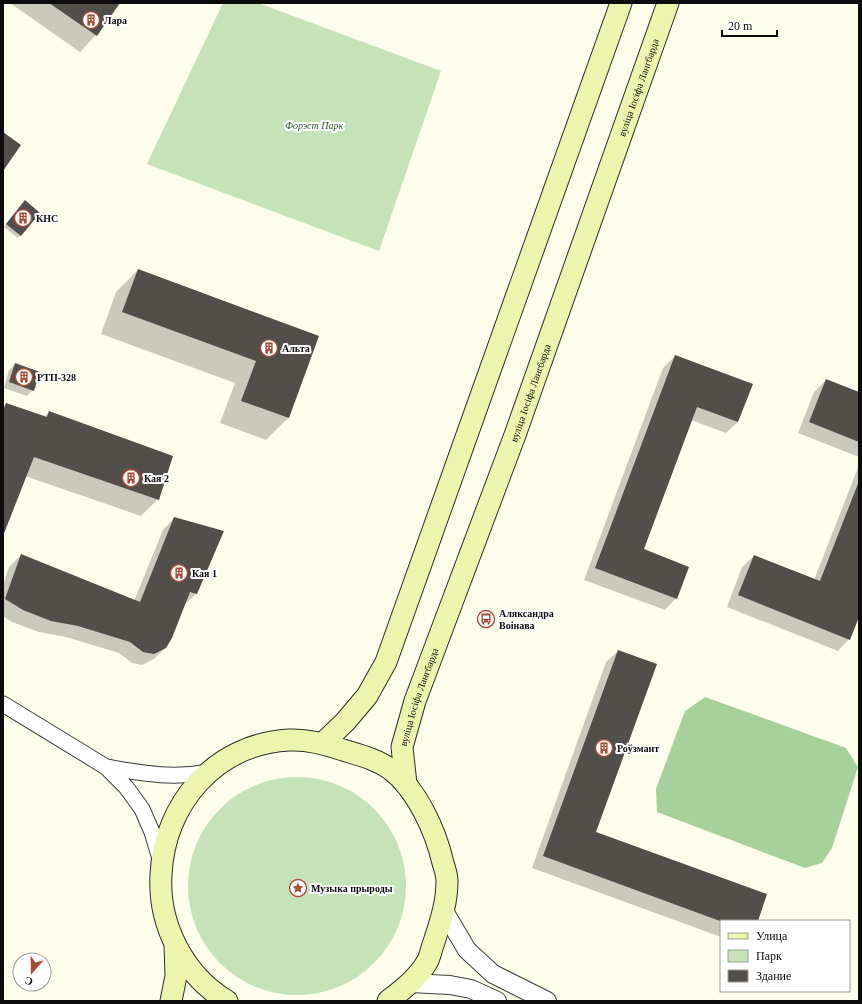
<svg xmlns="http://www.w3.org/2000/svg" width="862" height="1004" font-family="Georgia,serif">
  <rect width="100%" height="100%" fill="#fcfdeb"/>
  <path fill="#c5e2b9" d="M 223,3 L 258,3 L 441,71 L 379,251 L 147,164 Z
    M188 886a109 109 0 1 1 218 0a109 109 0 1 1-218 0Z"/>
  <path fill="#a6d19a" d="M 705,697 L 846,748 L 858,767 L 832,848 L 822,863 L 805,868 L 657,812 L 656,789 L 685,711 Z"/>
  <path fill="#0003" d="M 10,3 L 119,3 L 96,35 L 80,52 Z
    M 22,204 L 39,213 L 18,238 L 4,227 Z
    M 138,270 L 318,336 L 288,418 L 266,440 L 220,423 L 235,383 L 101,334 L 116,292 Z
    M 675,356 L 738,422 L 726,433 L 691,420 L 642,550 L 676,598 L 665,610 L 584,580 L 663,368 Z
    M 15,364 L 33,390 L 27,396 L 4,388 L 9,370 Z
    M 826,380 L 859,393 L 859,457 L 798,433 L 814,392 Z
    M 6,404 L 44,417 L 49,412 L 158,499 L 141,516 L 25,476 L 3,533 L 3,407 Z
    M 859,465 L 859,614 L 849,639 L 838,651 L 727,607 L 742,567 L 754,556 L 814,580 Z
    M 174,518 L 196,594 L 184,605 L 166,647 L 154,659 L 142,665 L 132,663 L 119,653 L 66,637 L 39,632 L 12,622 L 3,616 L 3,585 L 9,567 L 21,555 L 134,601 L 163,530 Z
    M 618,651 L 594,832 L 756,921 L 721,921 L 721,937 L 532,868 L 606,662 Z"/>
  <path fill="#524e49" d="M 49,3 L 120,3 L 97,36 Z
    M 3,132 L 21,145 L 3,171 Z
    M 25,200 L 40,213 L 21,236 L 6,224 Z
    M 138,269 L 319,336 L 289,418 L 241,401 L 256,361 L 122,312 Z
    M 675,355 L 753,384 L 738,422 L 697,407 L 644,549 L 689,567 L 677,599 L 595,568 Z
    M 15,363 L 40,372 L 34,391 L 9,382 Z
    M 826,379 L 859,392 L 859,442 L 809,422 Z
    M 6,403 L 47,417 L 49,411 L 173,456 L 159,500 L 34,457 L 3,536 L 3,411 Z
    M 859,481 L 859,617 L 850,640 L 738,595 L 754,555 L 820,581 Z
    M 174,517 L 224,531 L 197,594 L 190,592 L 172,638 L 166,648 L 154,654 L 143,652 L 130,642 L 78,626 L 51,621 L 23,610 L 5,599 L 21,554 L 140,602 Z
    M 618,650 L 657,664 L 596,832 L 767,894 L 758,921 L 720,921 L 543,856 Z"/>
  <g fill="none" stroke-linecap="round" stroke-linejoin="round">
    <g stroke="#3e3e3e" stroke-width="17">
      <path id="minor" d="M 3,704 L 106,767 L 126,787 L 142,809 L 152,832 L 161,862
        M 106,767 C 142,773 171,779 208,772"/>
    </g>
    <g stroke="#3e3e3e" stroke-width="20">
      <path id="tertiary" d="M 444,911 L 467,950 L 493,974 L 547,1001
        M 410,983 L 450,985 L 471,989 L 497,1001"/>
    </g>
    <g stroke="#2d2d2d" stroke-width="23">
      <g id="secondary">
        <path d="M 323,743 L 345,722 L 367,696 L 386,662 L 621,3"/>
        <path id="s1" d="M 406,784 L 402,747 L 415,701 L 515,435 L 668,3"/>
        <path d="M 171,1001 L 176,976 L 175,945"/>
        <path d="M 227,1001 C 184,975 158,925 161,875 C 164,803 216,744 289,740 C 307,739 326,744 343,750 C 359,755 376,759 390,769 C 417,789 436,832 443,863 C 445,869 447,875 447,881 C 447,904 440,923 433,945 C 431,950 430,957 427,962 C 418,978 402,990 388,1001"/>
      </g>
    </g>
    <use href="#minor" stroke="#fff" stroke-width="15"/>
    <use href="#tertiary" stroke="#fff" stroke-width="18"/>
    <use href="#secondary" stroke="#ecf5ad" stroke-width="21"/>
  </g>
  <defs>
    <g id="building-ring" transform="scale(0.9)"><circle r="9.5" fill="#fff" stroke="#aa4a34" stroke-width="1.5"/><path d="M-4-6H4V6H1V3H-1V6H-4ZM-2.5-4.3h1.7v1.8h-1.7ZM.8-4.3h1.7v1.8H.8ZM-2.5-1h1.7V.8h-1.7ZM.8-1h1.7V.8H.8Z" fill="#aa4a34"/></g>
    <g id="bus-ring" transform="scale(0.9)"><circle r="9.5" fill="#fff" stroke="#aa4a34" stroke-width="1.5"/><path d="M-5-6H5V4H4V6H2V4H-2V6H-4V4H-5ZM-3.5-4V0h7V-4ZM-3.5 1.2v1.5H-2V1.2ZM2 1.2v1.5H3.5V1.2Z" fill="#aa4a34"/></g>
    <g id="sight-ring" transform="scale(0.9)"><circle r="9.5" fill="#fff" stroke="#aa4a34" stroke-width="1.5"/><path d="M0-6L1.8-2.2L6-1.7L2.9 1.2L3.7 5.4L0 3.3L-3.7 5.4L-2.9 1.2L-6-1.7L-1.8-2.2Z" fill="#aa4a34"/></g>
  </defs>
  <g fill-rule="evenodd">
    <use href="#building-ring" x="91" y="20"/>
    <use href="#building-ring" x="23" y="218"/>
    <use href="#building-ring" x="269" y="348"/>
    <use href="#building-ring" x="24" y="377"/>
    <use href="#building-ring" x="131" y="478"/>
    <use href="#building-ring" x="179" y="573"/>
    <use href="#bus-ring" x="486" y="619"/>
    <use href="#building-ring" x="604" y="748"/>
    <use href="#sight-ring" x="298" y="888"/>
  </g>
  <g text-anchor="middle" stroke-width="4" stroke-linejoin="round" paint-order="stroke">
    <g font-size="10" font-weight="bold" fill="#0b0b0b" stroke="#fff" text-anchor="start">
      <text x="104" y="24">Лара</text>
      <text x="36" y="222">КНС</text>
      <text x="282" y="352">Альта</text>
      <text x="37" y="381">РТП-328</text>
      <text x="144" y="482">Кая 2</text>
      <text x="192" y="577">Кая 1</text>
      <text x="499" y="617">Аляксандра<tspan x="499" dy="12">Воінава</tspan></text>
      <text x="617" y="752">Роўзмант</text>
      <text x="311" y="892">Музыка прыроды</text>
    </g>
    <g font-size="10" fill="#0b0b0b" stroke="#fff">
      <text dy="4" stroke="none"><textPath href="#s1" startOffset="738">вуліца Іосіфа Лангбарда</textPath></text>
      <text dy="4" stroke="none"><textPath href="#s1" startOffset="414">вуліца Іосіфа Лангбарда</textPath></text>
      <text dy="4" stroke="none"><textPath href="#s1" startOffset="90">вуліца Іосіфа Лангбарда</textPath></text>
    </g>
    <g font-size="10" font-style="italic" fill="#245a25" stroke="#fff">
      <text x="314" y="129">Форэст Парк</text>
    </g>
  </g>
  <rect width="862" height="1004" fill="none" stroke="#0b0b0b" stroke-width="8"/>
  <rect x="720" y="920" width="130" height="72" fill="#ffffff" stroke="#9d9d9d"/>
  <rect x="728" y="933" width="20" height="6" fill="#ecf5ad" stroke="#9d9d9d"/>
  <text x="756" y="940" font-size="12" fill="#0b0b0b">Улица</text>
  <rect x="728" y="950" width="20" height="12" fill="#c5e2b9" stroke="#9d9d9d"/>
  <text x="756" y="960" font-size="12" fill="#0b0b0b">Парк</text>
  <rect x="728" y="970" width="20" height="12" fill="#524e49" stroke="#9d9d9d"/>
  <text x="756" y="980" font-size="12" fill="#0b0b0b">Здание</text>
  <g transform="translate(32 972) rotate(200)"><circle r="19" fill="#ffffff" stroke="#9d9d9d"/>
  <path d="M0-3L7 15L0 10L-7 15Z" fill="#aa4a34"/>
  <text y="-6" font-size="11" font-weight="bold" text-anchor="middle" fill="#0b0b0b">С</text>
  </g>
  <path d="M722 30v6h55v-6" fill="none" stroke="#0b0b0b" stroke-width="2"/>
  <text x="728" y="30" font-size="12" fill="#0b0b0b" stroke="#ffffff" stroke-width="3" paint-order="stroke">20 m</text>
</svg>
